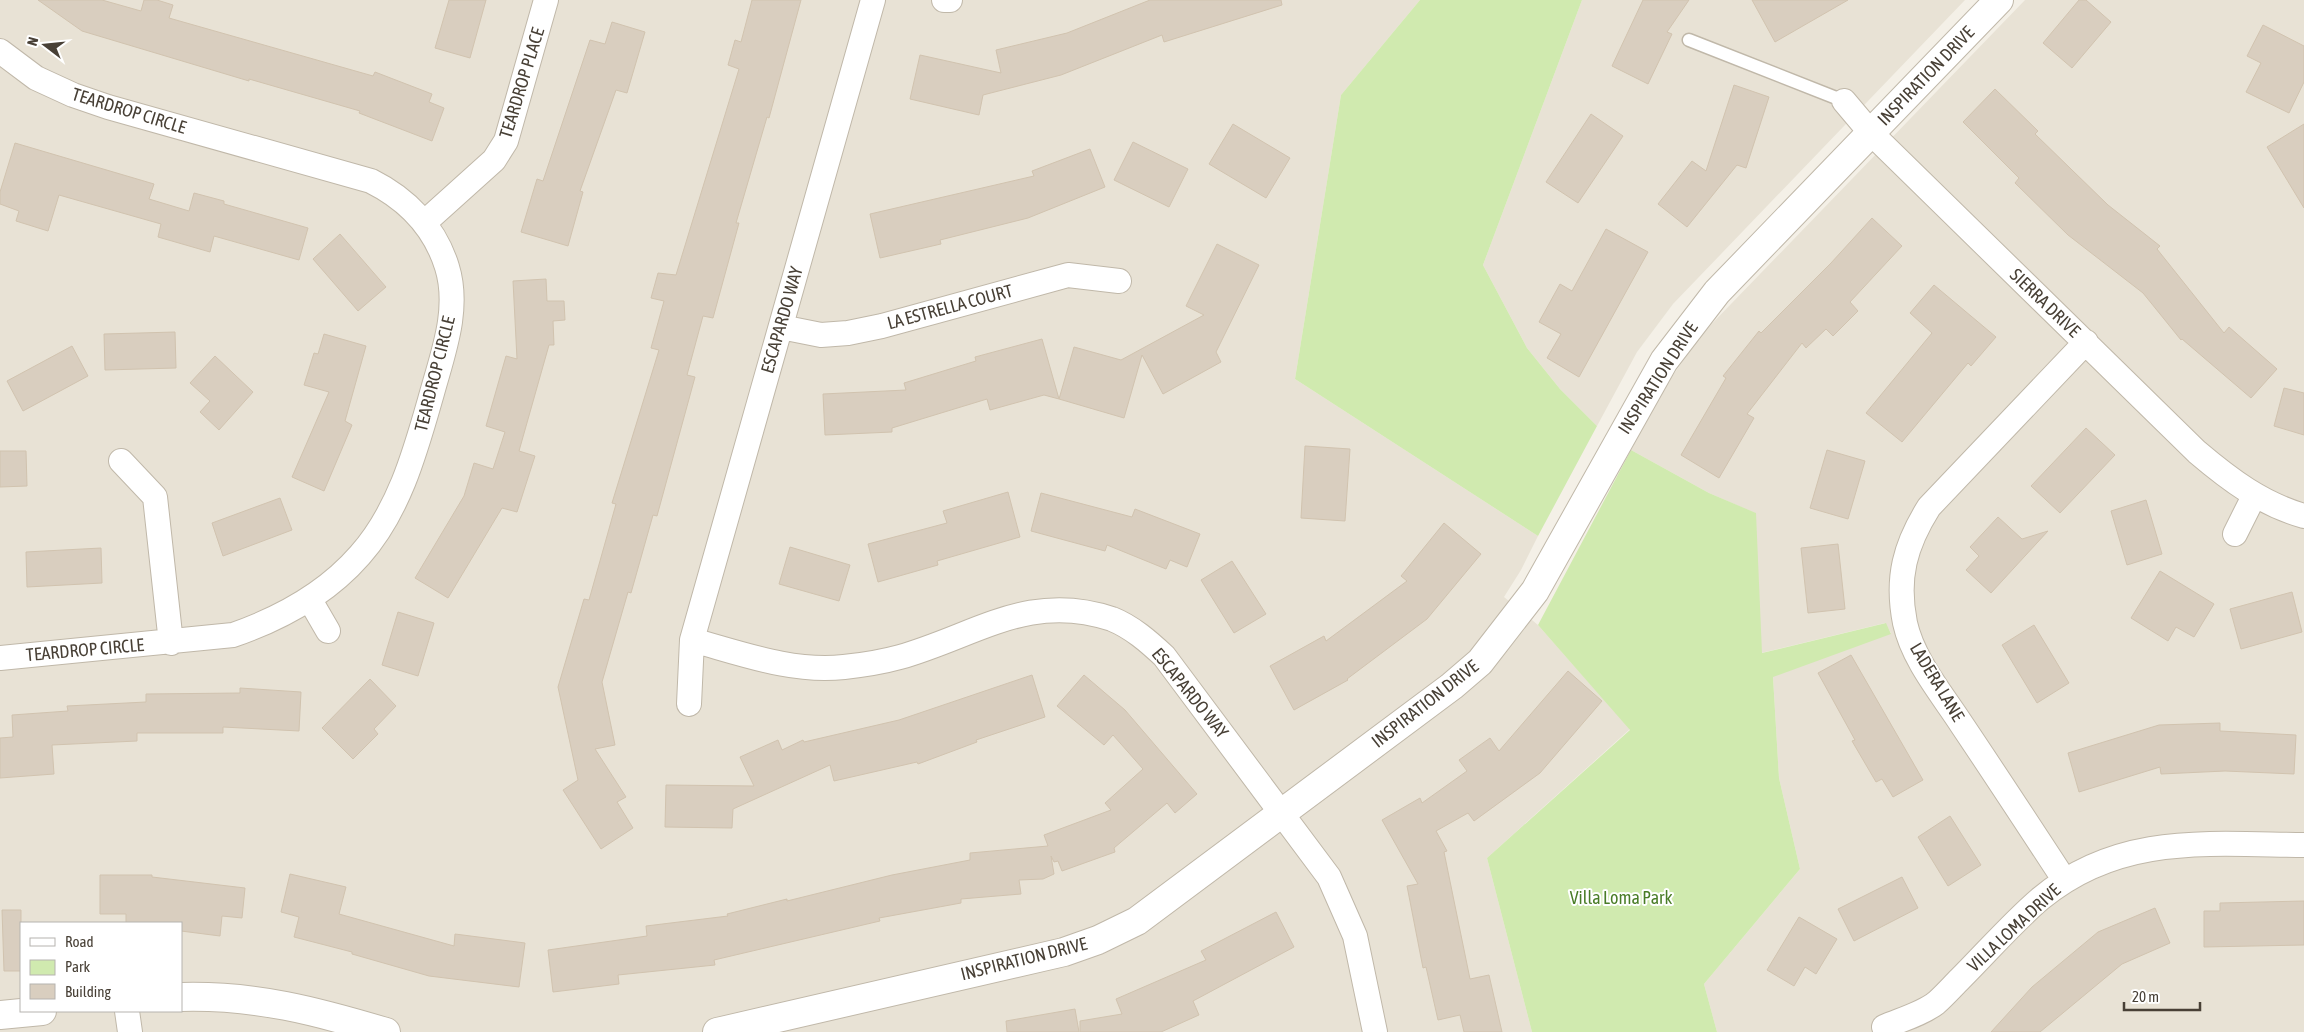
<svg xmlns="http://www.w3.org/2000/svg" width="2304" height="1032" font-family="'Asap Condensed',sans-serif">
  <rect width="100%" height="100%" fill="#f4f0e7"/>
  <path fill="#e8e2d5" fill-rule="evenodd" d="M 0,0 L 1420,0 L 1341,95 L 1295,379 L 1538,536 L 1521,570 L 1504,597 L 1538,625 L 1630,729 L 1487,858 L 1532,1032 L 0,1032 ZM 21,923 L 181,923 L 181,1011 L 21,1011 Z
    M 1582,0 L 1965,0 L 1673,304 L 1637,352 L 1597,426 L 1560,389 L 1527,348 L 1483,265 Z
    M 2025,0 L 2304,0 L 2304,1032 L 1717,1032 L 1704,984 L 1800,869 L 1779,778 L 1773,676 L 1891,633 L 1885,623 L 1761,653 L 1755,513 L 1709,493 L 1631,450 L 1662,391 L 1701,335 Z"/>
  <path fill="#d0eaaf" d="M 1420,0 L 1582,0 L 1483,265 L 1527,348 L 1560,389 L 1597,426 L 1538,536 L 1295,379 L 1341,95 Z
    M 1631,450 L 1709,493 L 1756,513 L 1762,653 L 1886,623 L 1891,634 L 1773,677 L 1779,778 L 1800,869 L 1704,984 L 1717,1032 L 1532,1032 L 1487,858 L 1630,730 L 1538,625 Z"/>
  <path fill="#d9cebf" stroke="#d1c3af" d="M 38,0 L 102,0 L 141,11 L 144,0 L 157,0 L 173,5 L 169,18 L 373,76 L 375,72 L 432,94 L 429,102 L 444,108 L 432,141 L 359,113 L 360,111 L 249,79 L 249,81 L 82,31 Z
    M 449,0 L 486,0 L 470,58 L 435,48 Z
    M 752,0 L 801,0 L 769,118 L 767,117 L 736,223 L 739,223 L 713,318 L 703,316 L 687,375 L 695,377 L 657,516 L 653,515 L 631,593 L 628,592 L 602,682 L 615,745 L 595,749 L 626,797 L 617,802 L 633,828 L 601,849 L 563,790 L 578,780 L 558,687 L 584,599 L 589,600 L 616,504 L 612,503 L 659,350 L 651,348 L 664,301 L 651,298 L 658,273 L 676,275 L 739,69 L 728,65 L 735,40 L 741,42 Z
    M 1150,0 L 1281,0 L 1282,5 L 1164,42 L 1162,35 L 1061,75 L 983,95 L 979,115 L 910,99 L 920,55 L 1001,73 L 996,50 L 1067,33 Z
    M 1643,0 L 1689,0 L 1667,32 L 1672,34 L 1648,84 L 1612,66 Z
    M 1752,0 L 1848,0 L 1775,42 Z
    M 2079,0 L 2086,0 L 2111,22 L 2072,68 L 2043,43 Z
    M 612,22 L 645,32 L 627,93 L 616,90 L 580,191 L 583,192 L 568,246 L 521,232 L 537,179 L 543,181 L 590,40 L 605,44 Z
    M 2263,25 L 2304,46 L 2304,82 L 2289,113 L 2246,92 L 2261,63 L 2247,56 Z
    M 1734,85 L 1769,97 L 1746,168 L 1737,165 L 1687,227 L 1658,204 L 1692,161 L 1706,171 Z
    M 1995,89 L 2038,131 L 2035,134 L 2108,205 L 2160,246 L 2157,249 L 2224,333 L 2229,327 L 2277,369 L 2251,398 L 2182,339 L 2181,340 L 2143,293 L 2068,235 L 2015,183 L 2019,178 L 1963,122 Z
    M 1591,114 L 1623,136 L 1578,203 L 1546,182 Z
    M 1233,124 L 1290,158 L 1266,198 L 1209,164 Z
    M 2304,124 L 2304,208 L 2267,147 Z
    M 1133,142 L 1188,169 L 1169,207 L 1114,180 Z
    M 15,143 L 154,184 L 149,199 L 189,211 L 194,193 L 224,201 L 224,204 L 308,228 L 299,260 L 214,236 L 210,252 L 158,237 L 161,224 L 59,195 L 48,231 L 16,221 L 19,211 L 0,204 L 0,192 Z
    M 1090,149 L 1105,187 L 1028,218 L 940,240 L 941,244 L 880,258 L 870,214 L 1034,176 L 1032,171 Z
    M 1872,218 L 1902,246 L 1850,302 L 1858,311 L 1833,336 L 1826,329 L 1806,348 L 1802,343 L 1747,414 L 1754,418 L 1719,478 L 1681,455 L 1726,378 L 1723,376 L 1759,331 L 1761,333 L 1831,263 Z
    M 1606,229 L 1648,252 L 1579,377 L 1547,358 L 1561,334 L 1539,322 L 1560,284 L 1572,291 Z
    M 340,234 L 386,287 L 358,311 L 313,259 Z
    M 1217,244 L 1259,265 L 1216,352 L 1221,362 L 1163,394 L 1142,355 L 1124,418 L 1059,399 L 1074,347 L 1121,360 L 1204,315 L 1186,306 Z
    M 546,279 L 547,301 L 564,301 L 565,320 L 553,321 L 554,345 L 549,345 L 519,451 L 535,456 L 517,512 L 502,508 L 448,598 L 415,578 L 464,496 L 474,463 L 493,469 L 505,432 L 486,426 L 506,356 L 517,359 L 513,281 Z
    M 1934,285 L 1996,337 L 1971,366 L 1968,363 L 1902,442 L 1866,413 L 1932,333 L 1910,313 Z
    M 175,332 L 176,368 L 105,370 L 104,334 Z
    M 324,334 L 366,346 L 345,421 L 352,425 L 324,491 L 292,477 L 329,392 L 304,385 L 314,353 L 318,354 Z
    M 1042,339 L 1059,399 L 1044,395 L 990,410 L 987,399 L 892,428 L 892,432 L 825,435 L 823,394 L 906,390 L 904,383 L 976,361 L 975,357 Z
    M 72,346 L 88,376 L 23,411 L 7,381 Z
    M 215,356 L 253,392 L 219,430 L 200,412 L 210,401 L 190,383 Z
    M 2284,388 L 2304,393 L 2304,435 L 2274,426 Z
    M 2086,428 L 2115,455 L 2060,513 L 2031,486 Z
    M 1305,446 L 1350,449 L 1345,521 L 1301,518 Z
    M 1827,450 L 1865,461 L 1848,519 L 1810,508 Z
    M 0,451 L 26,451 L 27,486 L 0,487 Z
    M 1008,492 L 1020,537 L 937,561 L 938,565 L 878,582 L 868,544 L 947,523 L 943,511 Z
    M 1041,493 L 1132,517 L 1135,509 L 1200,534 L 1187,567 L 1170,560 L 1166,569 L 1107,545 L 1105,551 L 1031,531 Z
    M 280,498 L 292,530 L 223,556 L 212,523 Z
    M 2146,500 L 2162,554 L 2127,565 L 2111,511 Z
    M 1998,517 L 2022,539 L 2048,531 L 1991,593 L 1966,570 L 1979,556 L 1970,547 Z
    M 1444,523 L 1481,554 L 1427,619 L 1347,679 L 1348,680 L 1294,710 L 1270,666 L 1324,636 L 1326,641 L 1407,581 L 1401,576 Z
    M 1838,544 L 1845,609 L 1808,613 L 1801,548 Z
    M 790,547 L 850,565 L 839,601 L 779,584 Z
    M 101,548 L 102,583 L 27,587 L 26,552 Z
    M 1232,561 L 1266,614 L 1234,633 L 1201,580 Z
    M 2160,571 L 2214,604 L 2194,637 L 2176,627 L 2168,641 L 2131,618 Z
    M 2292,592 L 2302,632 L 2241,649 L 2230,609 Z
    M 398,612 L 434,623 L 418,676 L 382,665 Z
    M 2034,625 L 2069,683 L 2037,703 L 2002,645 Z
    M 1851,655 L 1923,780 L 1893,797 L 1882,779 L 1876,782 L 1852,741 L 1855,740 L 1818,673 Z
    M 1568,671 L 1602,701 L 1540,773 L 1474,821 L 1468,813 L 1436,831 L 1447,851 L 1444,852 L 1470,979 L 1489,975 L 1502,1032 L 1464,1032 L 1460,1015 L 1438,1020 L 1426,967 L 1423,968 L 1407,886 L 1418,884 L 1382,820 L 1420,798 L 1422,803 L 1467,771 L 1459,760 L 1490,738 L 1499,751 Z
    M 1032,675 L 1045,717 L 976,740 L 977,742 L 918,764 L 917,762 L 834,781 L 830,765 L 733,809 L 732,828 L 665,827 L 666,785 L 754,786 L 740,757 L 778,740 L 782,750 L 803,740 L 804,742 L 899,720 Z
    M 1084,675 L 1125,710 L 1197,794 L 1175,813 L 1167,803 L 1114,848 L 1115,852 L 1062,871 L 1058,861 L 1054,862 L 1051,856 L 1054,874 L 1043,879 L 1019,880 L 1021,894 L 961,899 L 961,903 L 879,918 L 880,921 L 714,960 L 715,965 L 618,975 L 619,984 L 553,992 L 548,950 L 647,936 L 646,926 L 728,916 L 727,914 L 787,899 L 787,901 L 892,875 L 970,860 L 970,853 L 1048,846 L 1044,835 L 1111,810 L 1105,803 L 1143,769 L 1113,735 L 1104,745 L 1057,706 Z
    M 370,679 L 396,706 L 374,729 L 378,734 L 353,759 L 322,728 Z
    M 240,688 L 301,692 L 299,731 L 223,727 L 223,733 L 137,733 L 137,741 L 52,745 L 54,774 L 0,778 L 0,738 L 13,737 L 12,715 L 68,711 L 67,706 L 146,702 L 146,694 L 240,693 Z
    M 2220,723 L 2220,731 L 2296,735 L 2294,774 L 2225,771 L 2161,774 L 2160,767 L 2079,792 L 2068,753 L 2159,725 Z
    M 1950,816 L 1981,865 L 1948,886 L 1918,837 Z
    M 290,874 L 346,887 L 339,914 L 454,946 L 455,934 L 525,943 L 519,987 L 429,976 L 352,954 L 352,952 L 294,937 L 299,917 L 281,912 Z
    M 100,875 L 152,875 L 152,877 L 245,888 L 242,918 L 222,916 L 220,936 L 181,931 L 181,923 L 126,923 L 126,914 L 100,914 Z
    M 1902,877 L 1918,908 L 1854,941 L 1838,909 Z
    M 2304,901 L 2304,945 L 2204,947 L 2204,911 L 2220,911 L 2220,903 Z
    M 2155,908 L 2170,943 L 2122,964 L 2040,1032 L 1991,1032 L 2032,987 L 2098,932 Z
    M 2,910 L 21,910 L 21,971 L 4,971 Z
    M 1276,912 L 1294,947 L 1193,1001 L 1199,1015 L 1161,1032 L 1080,1032 L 1080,1021 L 1122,1014 L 1116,999 L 1206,960 L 1201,951 Z
    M 1799,917 L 1837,939 L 1816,974 L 1805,967 L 1794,986 L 1767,970 Z
    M 1075,1009 L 1079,1032 L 1007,1032 L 1006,1021 Z"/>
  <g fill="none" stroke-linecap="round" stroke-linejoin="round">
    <g stroke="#c0b8a9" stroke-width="15">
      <path id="service" d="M 1689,40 L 1844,101"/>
    </g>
    <g stroke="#c0b8a9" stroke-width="26">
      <path id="minor" d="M 944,0 L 950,0
        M 0,51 L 36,78 L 73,95 L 108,107 L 371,181 C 407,199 435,228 447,267 C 460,309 443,353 432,393 C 416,449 400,510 360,555 C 326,594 282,618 233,635 L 0,658
        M 1844,101 L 1871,133 L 2197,452 C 2230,480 2262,504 2304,516
        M 424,223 L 494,160 L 506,141 L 546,0
        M 781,327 L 821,335 L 848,333 L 882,326 L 1068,275 L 1119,281
        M 121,461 L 155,497 L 171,643
        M 2235,534 L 2254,496
        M 310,600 L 328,631
        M 692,640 C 740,653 793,673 844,667 C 863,665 882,662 900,657 C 975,636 1029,591 1112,619 C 1132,627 1149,642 1164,656 L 1329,877 L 1355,936 L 1375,1032
        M 689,704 L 692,640 L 873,0
        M 2065,881 C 2031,829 1997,777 1962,725 C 1942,694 1913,660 1905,623 C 1896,578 1905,545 1929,507 L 2086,342
        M 127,1011 L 130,1032
        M 1884,1027 C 1900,1020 1922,1014 1936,1003 C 1944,996 1952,987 1960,979 C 1986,953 2012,923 2040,899 C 2119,833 2209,844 2304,845"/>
    </g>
    <g stroke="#c0b8a9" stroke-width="30">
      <path id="tertiary" d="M 181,997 C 256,995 316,1011 386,1032
        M 0,1015 L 42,1011
        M 717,1032 L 1064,952 L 1098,940 L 1137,921 L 1452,686 L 1480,662 L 1535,591 L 1664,361 L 1717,292 L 1999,0"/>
    </g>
    <use href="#service" stroke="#fff" stroke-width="12"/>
    <use href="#minor" stroke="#fff" stroke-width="24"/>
    <use href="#tertiary" stroke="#fff" stroke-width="28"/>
  </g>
  <g text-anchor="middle" stroke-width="4" stroke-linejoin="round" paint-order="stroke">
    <g font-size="18" fill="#484036" stroke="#fff">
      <text transform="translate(1926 76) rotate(-46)" y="6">INSPIRATION DRIVE</text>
      <text transform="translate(522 83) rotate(-73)" y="6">TEARDROP PLACE</text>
      <text transform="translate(129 111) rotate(17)" y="6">TEARDROP CIRCLE</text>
      <text transform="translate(2045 303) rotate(44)" y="6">SIERRA DRIVE</text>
      <text transform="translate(950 307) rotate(-15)" y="6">LA ESTRELLA COURT</text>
      <text transform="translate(782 320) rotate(-74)" y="6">ESCAPARDO WAY</text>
      <text transform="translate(435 374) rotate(-76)" y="6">TEARDROP CIRCLE</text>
      <text transform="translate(1658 378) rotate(-57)" y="6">INSPIRATION DRIVE</text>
      <text transform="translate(85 650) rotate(-5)" y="6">TEARDROP CIRCLE</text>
      <text transform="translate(1937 682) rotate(59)" y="6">LADERA LANE</text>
      <text transform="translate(1190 693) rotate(51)" y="6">ESCAPARDO WAY</text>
      <text transform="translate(1425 704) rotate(-38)" y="6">INSPIRATION DRIVE</text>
      <text transform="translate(2014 928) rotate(-43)" y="6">VILLA LOMA DRIVE</text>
      <text transform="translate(1024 959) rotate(-14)" y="6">INSPIRATION DRIVE</text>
    </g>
    <g font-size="18" fill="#497c27" stroke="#fff">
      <text x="1621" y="904">Villa Loma Park</text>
    </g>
  </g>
  <rect x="20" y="922" width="162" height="90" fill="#ffffff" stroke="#b6b3af"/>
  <rect x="30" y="938" width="25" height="8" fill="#ffffff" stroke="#b6b3af"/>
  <text x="65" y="947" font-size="15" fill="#484036">Road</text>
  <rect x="30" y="960" width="25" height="15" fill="#d0eaaf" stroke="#b6b3af"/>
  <text x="65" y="972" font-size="15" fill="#484036">Park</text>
  <rect x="30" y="984" width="25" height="15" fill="#d9cebf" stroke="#b6b3af"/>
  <text x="65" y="997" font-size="15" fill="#484036">Building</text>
  <g transform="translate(45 45) rotate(286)" stroke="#ffffff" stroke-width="4" paint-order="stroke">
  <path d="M0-4L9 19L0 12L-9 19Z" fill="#484036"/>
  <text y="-8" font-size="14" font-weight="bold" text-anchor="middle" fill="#484036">N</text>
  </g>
  <path d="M2124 1002v8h76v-8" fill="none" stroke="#484036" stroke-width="2.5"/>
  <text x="2132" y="1002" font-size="15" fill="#484036" stroke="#ffffff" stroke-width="4" paint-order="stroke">20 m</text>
</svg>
